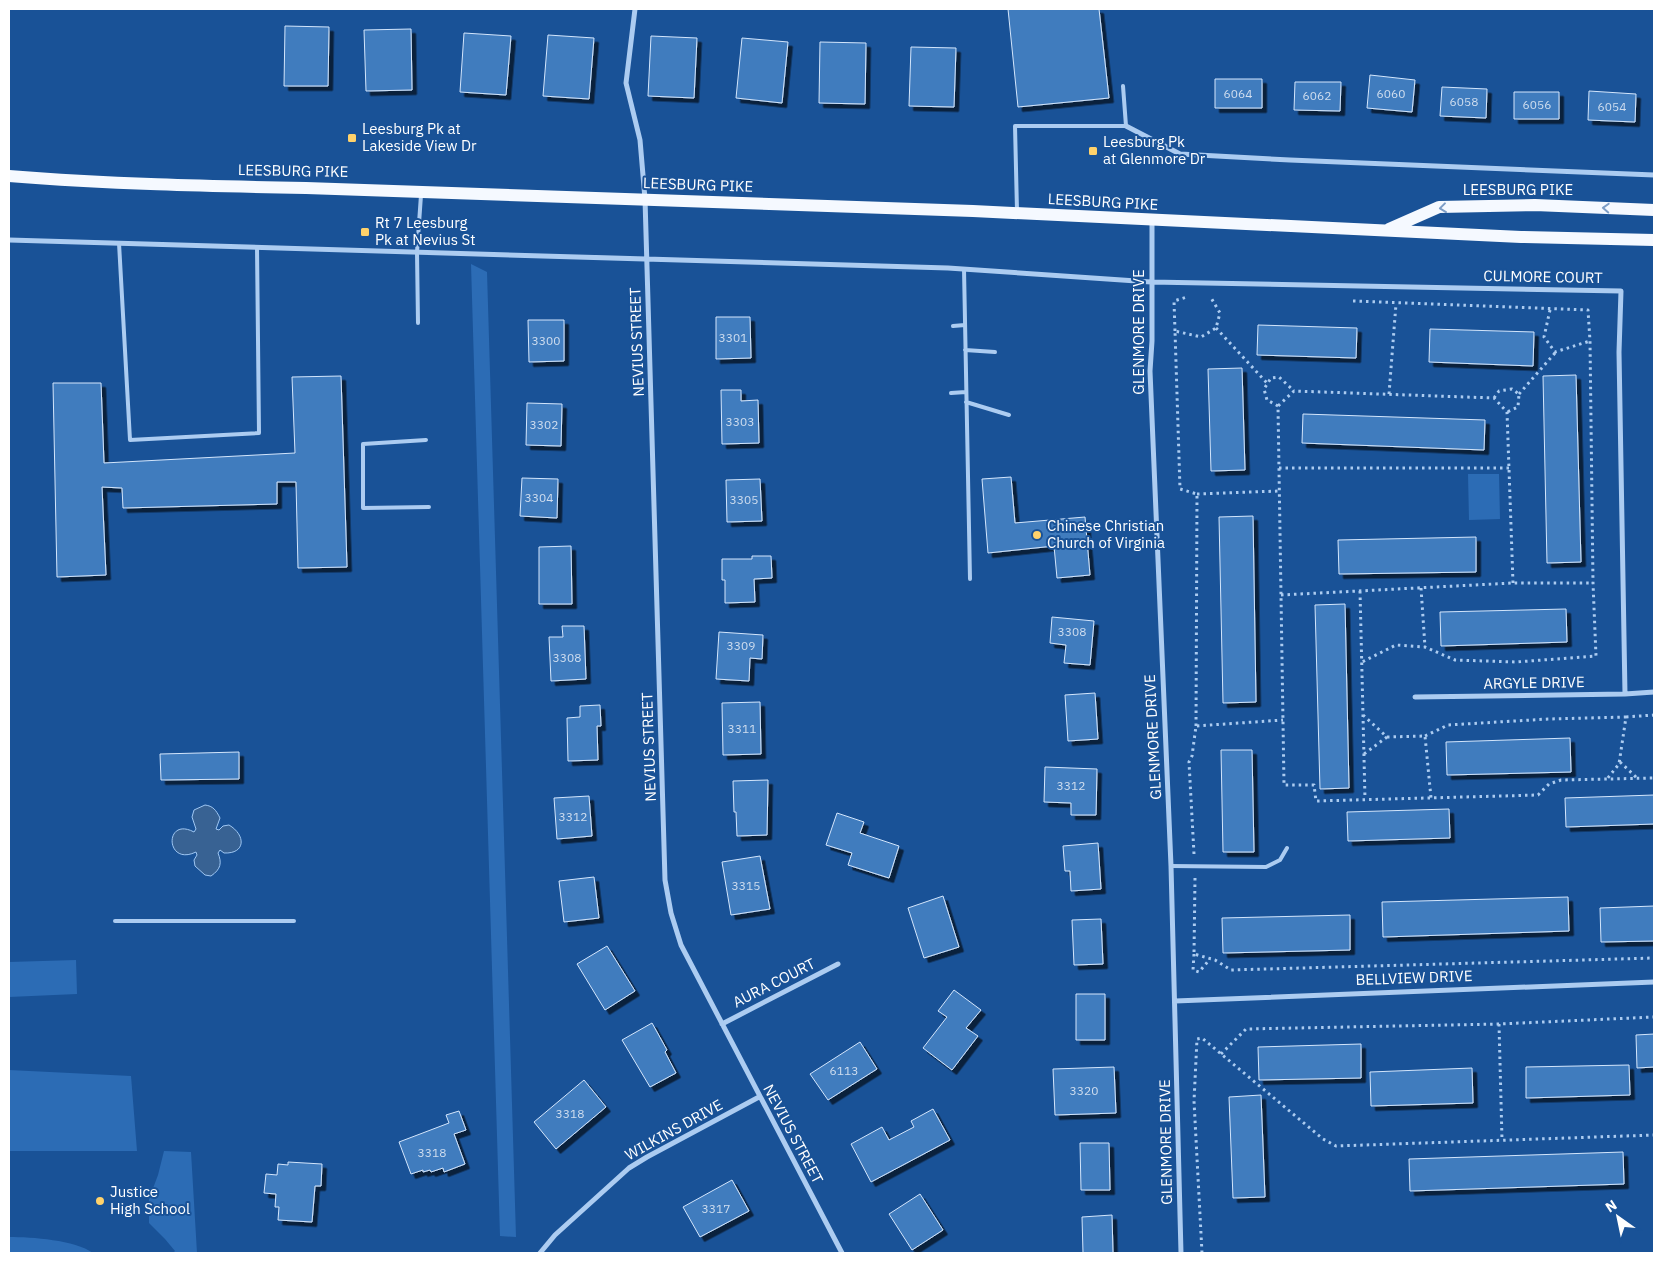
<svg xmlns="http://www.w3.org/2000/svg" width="1663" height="1262" font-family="'IBM Plex Sans',sans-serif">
  <defs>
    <filter id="shadow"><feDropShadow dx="4.5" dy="4.5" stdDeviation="0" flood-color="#0009"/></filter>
  </defs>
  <rect width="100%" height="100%" fill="#195297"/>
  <path fill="#2c6cb5" d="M 471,264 L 487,272 L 516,1237 L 500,1236 Z
    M 1468,474 L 1499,474 L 1500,519 L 1469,520 Z
    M 76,960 L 77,994 L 9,997 L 9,962 Z
    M 9,1070 L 131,1076 L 137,1151 L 9,1151 Z
    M 164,1151 L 191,1152 L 197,1253 L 173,1253 L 175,1251 L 165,1239 L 149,1223 L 149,1199 L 158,1175 Z
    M 9,1237 C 32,1237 75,1240 93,1253 L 9,1253 Z"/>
  <path fill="#386293" stroke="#9fc7f3" d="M 205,805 C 213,806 216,810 220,818 L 216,829 L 219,830 L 223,826 L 229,825 C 246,835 246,854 224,853 L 220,850 L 218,853 C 222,863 221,869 211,876 L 205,875 L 195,866 L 194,860 L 197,855 L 196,852 C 165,867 164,816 194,832 L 196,829 L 192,817 L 194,810 Z"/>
  <path fill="#417bbe" stroke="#d3e6fc" filter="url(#shadow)" d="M 1008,9 L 1099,9 L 1109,98 L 1018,107 Z
    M 285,26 L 329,27 L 328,86 L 284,86 Z
    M 411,29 L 412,90 L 366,91 L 364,30 Z
    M 464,33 L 511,36 L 506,95 L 460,92 Z
    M 548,35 L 594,38 L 589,99 L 543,96 Z
    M 651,36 L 697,38 L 694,98 L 648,96 Z
    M 742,38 L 788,42 L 782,103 L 736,98 Z
    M 820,42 L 866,43 L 865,104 L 819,103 Z
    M 911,47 L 956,48 L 954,107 L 909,106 Z
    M 1370,75 L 1415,80 L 1412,112 L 1367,108 Z
    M 1215,79 L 1262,79 L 1262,108 L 1215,108 Z
    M 1295,82 L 1341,82 L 1340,111 L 1294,110 Z
    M 1442,87 L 1487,89 L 1486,118 L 1440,116 Z
    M 1589,91 L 1636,94 L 1635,122 L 1588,120 Z
    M 1514,92 L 1559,92 L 1559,119 L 1514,119 Z
    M 716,317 L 750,317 L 751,358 L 716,359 Z
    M 528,320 L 564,320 L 564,361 L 529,362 Z
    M 1258,325 L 1357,328 L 1356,358 L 1257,355 Z
    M 1430,329 L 1534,332 L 1533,366 L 1429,362 Z
    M 1242,368 L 1245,470 L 1211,471 L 1208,369 Z
    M 1576,375 L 1581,562 L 1547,563 L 1543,376 Z
    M 341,376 L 347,567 L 298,568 L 296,482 L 277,482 L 277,504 L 123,508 L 122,488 L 102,487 L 106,575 L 57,577 L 53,383 L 101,383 L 104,463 L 295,453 L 292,377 Z
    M 721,390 L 741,390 L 741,401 L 758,400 L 759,443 L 722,444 Z
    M 527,403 L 562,404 L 561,446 L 526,445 Z
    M 1303,414 L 1485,420 L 1484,450 L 1302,443 Z
    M 1011,477 L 1015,523 L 1085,517 L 1090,575 L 1057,578 L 1054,546 L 988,553 L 982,479 Z
    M 522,478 L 558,479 L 557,518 L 520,516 Z
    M 760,479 L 762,521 L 727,522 L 726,480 Z
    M 1253,516 L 1256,702 L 1223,703 L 1219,517 Z
    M 1476,537 L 1476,572 L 1339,574 L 1338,540 Z
    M 571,546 L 572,604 L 539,604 L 539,547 Z
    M 752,556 L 771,556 L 772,578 L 754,579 L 755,602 L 725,603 L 725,580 L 722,580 L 722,559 L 752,559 Z
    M 1345,604 L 1349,788 L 1320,789 L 1315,605 Z
    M 1566,609 L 1567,642 L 1441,646 L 1440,612 Z
    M 1052,617 L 1094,621 L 1090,665 L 1064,663 L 1066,645 L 1050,643 Z
    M 562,626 L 584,626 L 586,679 L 551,681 L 549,637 L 563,637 Z
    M 719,632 L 763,635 L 762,659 L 750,658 L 749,681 L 716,679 Z
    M 1095,693 L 1098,739 L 1068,741 L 1065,695 Z
    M 760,702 L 761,754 L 723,755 L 722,703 Z
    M 600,705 L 601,726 L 597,726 L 598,760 L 568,761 L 567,718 L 580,717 L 580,706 Z
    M 1570,738 L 1571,772 L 1447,775 L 1446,742 Z
    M 1221,750 L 1252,750 L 1254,852 L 1223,852 Z
    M 239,752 L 239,779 L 161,780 L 160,754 Z
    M 1045,767 L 1097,769 L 1096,815 L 1071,815 L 1071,803 L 1044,802 Z
    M 768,780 L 767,835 L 737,836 L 736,812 L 734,812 L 733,781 Z
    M 1654,795 L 1654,824 L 1566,827 L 1565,798 Z
    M 589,796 L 592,836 L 557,839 L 554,798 Z
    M 1449,809 L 1450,838 L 1348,841 L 1347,812 Z
    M 837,813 L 864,822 L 860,833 L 899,846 L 889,878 L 848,865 L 852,853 L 826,845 Z
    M 1098,843 L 1101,889 L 1071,891 L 1070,871 L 1065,871 L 1063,846 Z
    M 760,856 L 770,909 L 731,915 L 722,862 Z
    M 594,877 L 599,918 L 564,922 L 559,881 Z
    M 943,896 L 959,947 L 924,958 L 908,908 Z
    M 1568,897 L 1569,931 L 1383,937 L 1382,902 Z
    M 1654,906 L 1654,941 L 1601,942 L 1600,908 Z
    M 1350,915 L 1350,950 L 1223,953 L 1222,918 Z
    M 1101,919 L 1103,964 L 1074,965 L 1072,920 Z
    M 607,946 L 635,991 L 605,1010 L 577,964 Z
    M 954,990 L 981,1010 L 966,1028 L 978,1036 L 952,1070 L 923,1048 L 947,1017 L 938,1011 Z
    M 1076,994 L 1105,994 L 1105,1040 L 1076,1040 Z
    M 652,1023 L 667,1050 L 665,1052 L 676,1073 L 650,1087 L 622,1040 Z
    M 1654,1034 L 1654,1067 L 1637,1068 L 1636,1035 Z
    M 860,1042 L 877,1069 L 828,1100 L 810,1074 Z
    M 1361,1044 L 1361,1078 L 1259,1080 L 1258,1047 Z
    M 1629,1065 L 1630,1095 L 1526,1098 L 1526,1067 Z
    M 1114,1067 L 1116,1113 L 1055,1115 L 1053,1069 Z
    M 1472,1068 L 1473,1103 L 1371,1106 L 1370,1072 Z
    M 584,1080 L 606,1107 L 556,1149 L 534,1122 Z
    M 1261,1095 L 1265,1197 L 1233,1198 L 1229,1097 Z
    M 933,1109 L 950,1140 L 871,1182 L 851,1144 L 882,1127 L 889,1140 L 914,1127 L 911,1121 Z
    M 459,1111 L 466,1130 L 454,1134 L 465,1164 L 444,1172 L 443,1168 L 431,1172 L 430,1170 L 423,1172 L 423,1170 L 411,1174 L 399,1142 L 449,1123 L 446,1115 Z
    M 1080,1143 L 1109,1143 L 1110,1190 L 1081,1190 Z
    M 1623,1152 L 1624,1184 L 1410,1191 L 1409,1159 Z
    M 288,1162 L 322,1164 L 321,1186 L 315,1186 L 312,1222 L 278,1220 L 279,1207 L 275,1207 L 276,1194 L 264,1193 L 266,1174 L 277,1175 L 278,1164 L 288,1165 Z
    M 732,1180 L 749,1211 L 700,1237 L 683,1207 Z
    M 920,1194 L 943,1230 L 912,1250 L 889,1214 Z
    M 1112,1215 L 1113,1253 L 1083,1253 L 1082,1217 Z"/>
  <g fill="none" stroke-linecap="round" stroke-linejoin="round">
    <path stroke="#acccf1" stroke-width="3" stroke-dasharray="2.5 4" stroke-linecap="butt" d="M 1353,301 L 1588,310 L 1590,341 L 1593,583 L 1596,656 L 1516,662 L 1455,660 L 1425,647 L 1396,645 L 1362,662
      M 1550,310 L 1544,337 L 1555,352 L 1590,341
      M 1216,328 L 1267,383
      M 1175,331 L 1174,301 L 1187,297
      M 1389,394 L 1396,304
      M 1519,394 L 1555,353
      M 1494,398 L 1499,391 L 1512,389 L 1519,394 L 1518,407 L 1507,412
      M 1278,406 L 1267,400 L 1264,389 L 1271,378 L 1279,377 L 1294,391
      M 1279,468 L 1509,468
      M 1197,494 L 1279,491
      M 1513,583 L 1507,412 L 1494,398 L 1294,391 L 1278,406 L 1284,785 L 1314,785 L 1316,801 L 1538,795 L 1549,784 L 1561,780 L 1654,778
      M 1421,588 L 1425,647
      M 1360,591 L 1365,799
      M 1281,595 L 1513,583 L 1593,583
      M 1363,715 L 1387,737 L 1364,754
      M 1626,717 L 1654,715
      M 1196,726 L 1197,494 L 1180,489 L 1175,331 L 1201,337 L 1216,328 L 1220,313 L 1210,296
      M 1425,736 L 1448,725 L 1548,719 L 1626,717 L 1619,764 L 1607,779
      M 1387,737 L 1425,736 L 1431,798
      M 1620,762 L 1638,779
      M 1194,854 L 1189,762 L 1192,756 L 1196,726 L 1283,720
      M 1195,878 L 1194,954 L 1215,960 L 1231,970 L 1654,958
      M 1194,954 L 1193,970 L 1199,972 L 1210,959
      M 1499,1024 L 1502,1140
      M 1221,1054 L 1246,1029 L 1499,1024 L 1654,1017
      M 1202,1253 L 1194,1101 L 1197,1039 L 1202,1038 L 1323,1139 L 1336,1146 L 1654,1135"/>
    <path stroke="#acccf1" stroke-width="4" d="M 1017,211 L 1015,126 L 1126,126 L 1123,86
      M 119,243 L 130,440 L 259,433 L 257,247
      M 964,269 L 970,579
      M 418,323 L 417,252 L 421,195
      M 953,326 L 965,325
      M 965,350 L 995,352
      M 951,393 L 966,392
      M 966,402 L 1009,415
      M 426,440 L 363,444 L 363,508 L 429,507
      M 1171,866 L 1266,867 L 1280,860 L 1287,848
      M 115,921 L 294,921"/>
    <path stroke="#acccf1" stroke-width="5" d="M 635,9 L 626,83 L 640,140 L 645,199 L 665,880 L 671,913 L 681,945 L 842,1253
      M 1126,126 L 1180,154 L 1290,160 L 1654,175
      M 1152,221 L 1152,341 L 1150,371 L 1171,866 L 1181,1253
      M 9,240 L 948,268 L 1151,282 L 1621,291 L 1619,352 L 1625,694
      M 1415,697 L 1625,694 L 1654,692
      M 1175,1001 L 1654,982
      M 722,1024 L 838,964
      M 540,1253 L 555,1235 L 629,1168 L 647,1157 L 759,1097"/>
    <path stroke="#f5f9ff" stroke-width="12" d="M 9,176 C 108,184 207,186 306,188 L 973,211 L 1521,237 L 1654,240
      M 1389,229 L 1439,207 L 1535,205 L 1654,210"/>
  </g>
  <defs><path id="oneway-chevron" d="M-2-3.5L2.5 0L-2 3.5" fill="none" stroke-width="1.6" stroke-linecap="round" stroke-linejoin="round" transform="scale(1.25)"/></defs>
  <g stroke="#7c9dc6">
    <use href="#oneway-chevron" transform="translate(1443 208) rotate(173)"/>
    <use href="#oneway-chevron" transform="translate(1606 208) rotate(-177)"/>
  </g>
  <g fill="#ffd26b" stroke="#195297" stroke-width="2">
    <rect x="347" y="133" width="10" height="10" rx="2.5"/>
    <rect x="1088" y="146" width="10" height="10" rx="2.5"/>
    <rect x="360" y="227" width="10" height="10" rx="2.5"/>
    <circle cx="1037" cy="535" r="5"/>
    <circle cx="100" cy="1201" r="5"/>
  </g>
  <g text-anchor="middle" stroke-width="4" stroke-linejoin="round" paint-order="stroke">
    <g font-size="12" fill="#d0deef">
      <text x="1238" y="98">6064</text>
      <text x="1391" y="98">6060</text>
      <text x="1317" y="100">6062</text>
      <text x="1464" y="106">6058</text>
      <text x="1537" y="109">6056</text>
      <text x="1612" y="111">6054</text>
      <text x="733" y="342">3301</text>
      <text x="546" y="345">3300</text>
      <text x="740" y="426">3303</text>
      <text x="544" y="429">3302</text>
      <text x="539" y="502">3304</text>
      <text x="744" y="504">3305</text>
      <text x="1072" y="636">3308</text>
      <text x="741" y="650">3309</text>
      <text x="567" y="662">3308</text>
      <text x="742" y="733">3311</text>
      <text x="1071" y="790">3312</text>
      <text x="573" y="821">3312</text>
      <text x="746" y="890">3315</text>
      <text x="844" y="1075">6113</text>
      <text x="1084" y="1095">3320</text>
      <text x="570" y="1118">3318</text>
      <text x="432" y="1157">3318</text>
      <text x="716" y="1213">3317</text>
    </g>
    <g font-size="15" fill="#fff" stroke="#195297" text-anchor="start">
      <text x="362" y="134">Leesburg Pk at<tspan x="362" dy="17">Lakeside View Dr</tspan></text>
      <text x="1103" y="147">Leesburg Pk<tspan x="1103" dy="17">at Glenmore Dr</tspan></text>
      <text x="375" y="228">Rt 7 Leesburg<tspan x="375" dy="17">Pk at Nevius St</tspan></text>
      <text x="1047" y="531">Chinese Christian<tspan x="1047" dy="17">Church of Virginia</tspan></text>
      <text x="110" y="1197">Justice<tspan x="110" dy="17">High School</tspan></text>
    </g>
    <g font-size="15" fill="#fff" stroke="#195297">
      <text transform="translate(293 171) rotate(1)" y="5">LEESBURG PIKE</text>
      <text transform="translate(698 185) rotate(2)" y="5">LEESBURG PIKE</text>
      <text x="1518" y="195">LEESBURG PIKE</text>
      <text transform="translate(1103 202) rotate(3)" y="5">LEESBURG PIKE</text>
      <text transform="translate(1543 277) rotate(1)" y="5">CULMORE COURT</text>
      <text transform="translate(1139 332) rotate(-90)" y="5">GLENMORE DRIVE</text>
      <text transform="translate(637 342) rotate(-92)" y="5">NEVIUS STREET</text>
      <text transform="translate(1534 683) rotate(-1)" y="5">ARGYLE DRIVE</text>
      <text transform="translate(1153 737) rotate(-93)" y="5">GLENMORE DRIVE</text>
      <text transform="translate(649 747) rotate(-92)" y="5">NEVIUS STREET</text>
      <text transform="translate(1414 978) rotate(-2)" y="5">BELLVIEW DRIVE</text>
      <text transform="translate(774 983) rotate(-27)" y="5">AURA COURT</text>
      <text transform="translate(674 1130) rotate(-29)" y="5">WILKINS DRIVE</text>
      <text transform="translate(793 1134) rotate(62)" y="5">NEVIUS STREET</text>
      <text transform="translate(1166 1142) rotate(-91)" y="5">GLENMORE DRIVE</text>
    </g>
  </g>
  <rect width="1663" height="1262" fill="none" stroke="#ffffff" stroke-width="20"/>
  <g transform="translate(1618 1217) rotate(327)" stroke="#195297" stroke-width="4" paint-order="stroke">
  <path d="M0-4L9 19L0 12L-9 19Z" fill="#ffffff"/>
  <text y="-8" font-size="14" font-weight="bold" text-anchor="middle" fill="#ffffff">N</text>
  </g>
</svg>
